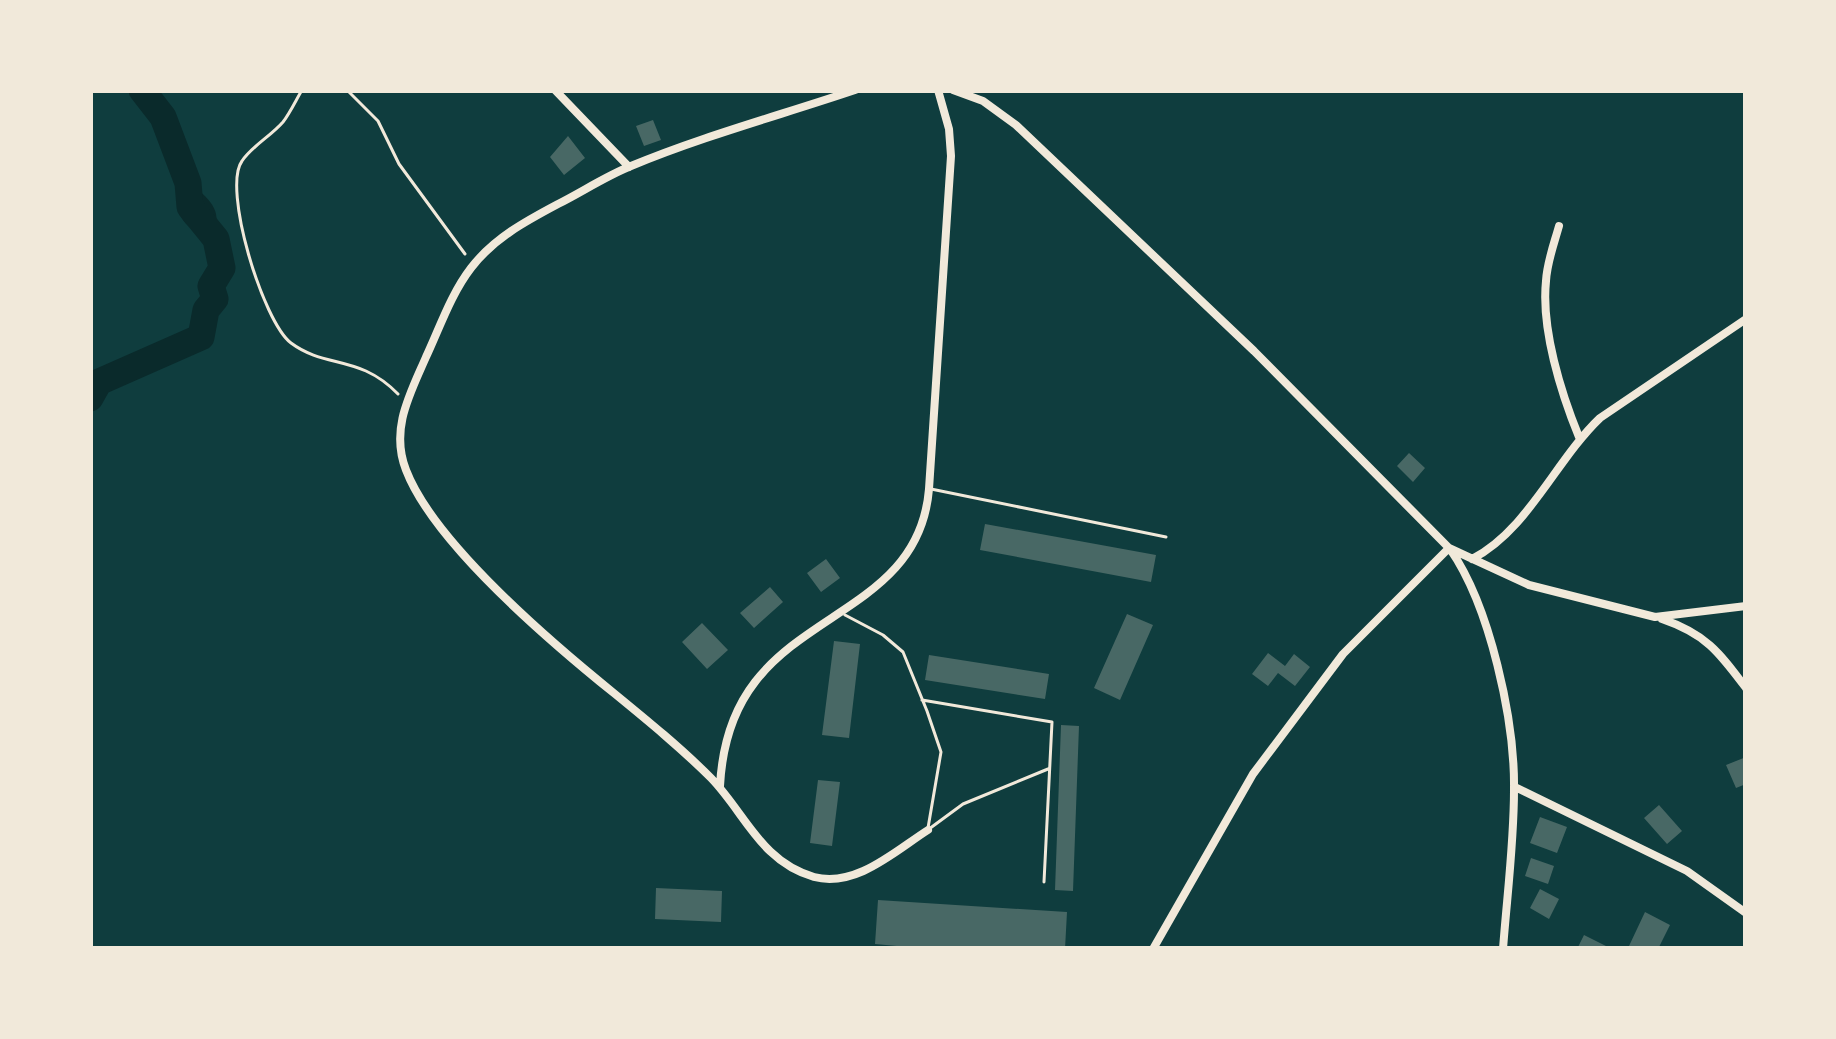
<svg xmlns="http://www.w3.org/2000/svg" width="1836" height="1039" font-family="'PT Sans Narrow',sans-serif">
  <rect width="100%" height="100%" fill="#0f3d3e"/>
  <path fill="#0a2a2b" d="M 188,183 C 204,194 222,207 215,229 L 202,235 C 180,224 173,209 180,186 Z"/>
  <g fill="none" stroke-linecap="round" stroke-linejoin="round">
    <path stroke="#0a2a2b" stroke-width="27" d="M 90,398 L 99,382 L 201,337 L 206,310 L 215,299 L 211,286 L 222,268 L 216,239 L 190,207 L 188,183 L 163,117 L 142,90"/>
  </g>
  <path fill="#486865" d="M 653,120 L 661,140 L 644,146 L 636,126 Z
    M 568,136 L 585,158 L 564,175 L 550,157 Z
    M 1409,453 L 1425,468 L 1413,482 L 1397,466 Z
    M 985,524 L 1156,555 L 1151,582 L 980,550 Z
    M 826,559 L 840,578 L 821,592 L 807,573 Z
    M 770,587 L 783,602 L 754,628 L 740,613 Z
    M 1127,614 L 1153,625 L 1120,700 L 1094,688 Z
    M 702,623 L 728,650 L 707,669 L 682,642 Z
    M 834,641 L 860,644 L 849,738 L 822,735 Z
    M 1268,653 L 1285,666 L 1294,654 L 1310,667 L 1295,686 L 1278,673 L 1268,686 L 1252,674 Z
    M 929,655 L 1049,674 L 1045,699 L 925,680 Z
    M 1061,725 L 1079,726 L 1073,891 L 1055,890 Z
    M 1746,757 L 1746,784 L 1736,788 L 1726,765 Z
    M 818,780 L 840,782 L 832,846 L 810,843 Z
    M 1659,805 L 1682,831 L 1667,844 L 1644,818 Z
    M 1540,817 L 1567,827 L 1557,853 L 1530,843 Z
    M 1531,858 L 1554,866 L 1548,884 L 1525,876 Z
    M 656,888 L 722,891 L 721,922 L 655,919 Z
    M 1540,889 L 1559,899 L 1549,919 L 1530,908 Z
    M 878,900 L 1067,912 L 1065,949 L 929,949 L 875,944 Z
    M 1645,912 L 1670,925 L 1658,949 L 1629,946 Z
    M 1584,935 L 1606,946 L 1605,949 L 1577,949 Z"/>
  <g fill="none" stroke-linecap="round" stroke-linejoin="round">
    <path stroke="#f1e9da" stroke-width="3" d="M 302,90 C 296,100 290,113 283,122 C 271,136 252,146 242,161 C 222,188 263,322 291,343 C 326,369 359,354 398,394
      M 347,90 L 378,121 L 399,164 L 465,254"/>
    <path stroke="#f1e9da" stroke-width="3" d="M 931,489 L 1166,537
      M 845,615 L 883,635 L 903,652 L 927,711 L 941,752 L 928,828
      M 922,700 L 1052,722 L 1044,882
      M 929,829 L 963,804 L 1048,769"/>
    <path stroke="#f1e9da" stroke-width="8" d="M 555,90 L 629,167
      M 855,90 C 781,115 703,136 631,166 C 606,176 582,192 558,204 C 526,221 494,238 471,268 C 451,294 440,327 426,357 C 410,394 390,429 406,470 C 434,543 553,644 615,694 C 648,721 681,748 711,778 C 745,813 761,862 814,877 C 856,888 895,851 928,830
      M 953,90 L 983,101 L 1016,125 L 1254,351 L 1449,548 L 1529,585 L 1655,617 L 1746,606
      M 1559,226 C 1554,244 1547,262 1546,281 C 1541,329 1561,393 1579,437
      M 1450,549 C 1490,606 1515,721 1514,790 C 1514,843 1507,896 1503,949
      M 1472,559 C 1528,530 1555,461 1600,418 L 1746,319
      M 1662,619 C 1706,634 1719,652 1746,688
      M 720,786 C 722,748 731,713 755,682 C 811,609 920,598 929,489 L 951,156 L 949,129 L 938,90
      M 1515,787 L 1687,871 L 1746,913
      M 1153,949 L 1253,774 L 1343,654 L 1449,548"/>
  </g>
  <rect width="1836" height="1039" fill="none" stroke="#f1e9da" stroke-width="186"/>
</svg>
